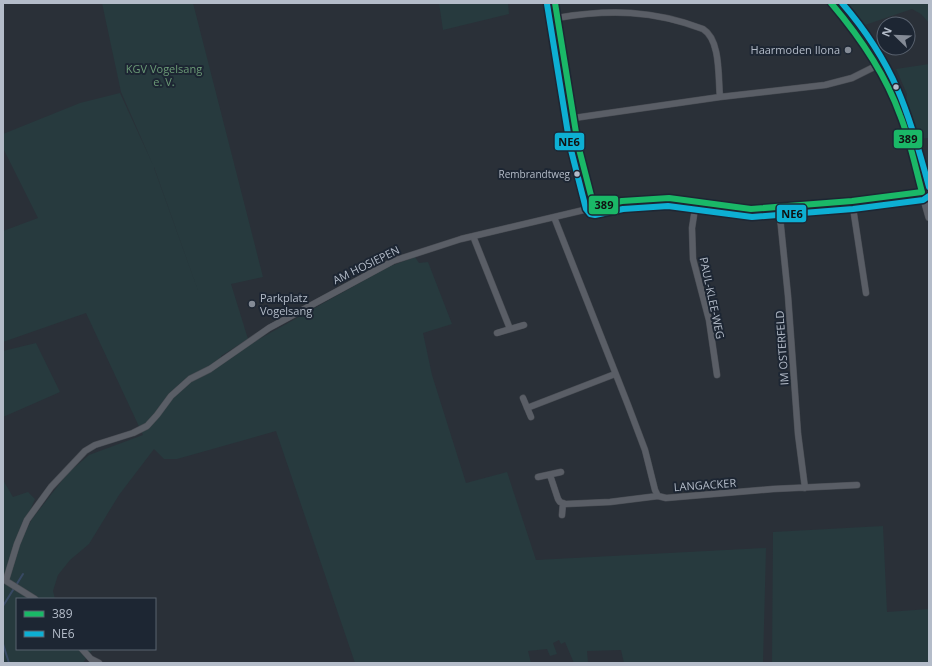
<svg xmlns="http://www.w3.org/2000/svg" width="932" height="666" font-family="'Open Sans',sans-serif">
  <rect width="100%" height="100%" fill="#2a3038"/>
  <path fill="#273a3e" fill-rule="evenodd" d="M 102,3 L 193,3 L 263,277 L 231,284 L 248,339 L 221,356 L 222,360 L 388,267 L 415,257 L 419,263 L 428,262 L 452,324 L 423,333 L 432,375 L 466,483 L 507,472 L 536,560 L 766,548 L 763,663 L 624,663 L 621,650 L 587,651 L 588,663 L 574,663 L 565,642 L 561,644 L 559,640 L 553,643 L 557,654 L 550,656 L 547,649 L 528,651 L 531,663 L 355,663 L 276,431 L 177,459 L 164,459 L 154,449 L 119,495 L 89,544 L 70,560 L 58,575 L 53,591 L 55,599 L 17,599 L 17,649 L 91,649 L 92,650 L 83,663 L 3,663 L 3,480 L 13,497 L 28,492 L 35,499 L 16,543 L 7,579 L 19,544 L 32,519 L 68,473 L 89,455 L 143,435 L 86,313 L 3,342 L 3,231 L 38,218 L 3,148 L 3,134 L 80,103 L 120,93 L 153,165 L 121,92 ZM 154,167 L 201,299 L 154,168 Z
    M 439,3 L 508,3 L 509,14 L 443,30 Z
    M 844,3 L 929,3 L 929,23 L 921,14 L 912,9 L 865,25 Z
    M 929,64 L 929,138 L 914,139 L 906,104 L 907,94 L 896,69 Z
    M 36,343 L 60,392 L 3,417 L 3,351 Z
    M 883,526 L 887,612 L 929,609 L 929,663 L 772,663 L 773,532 Z"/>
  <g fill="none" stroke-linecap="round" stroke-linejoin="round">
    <path stroke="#384963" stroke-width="2" d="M 3,606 L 23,574
      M 3,644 L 9,663"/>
    <g stroke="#484c53" stroke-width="7">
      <path id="minor" d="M 555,3 L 578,145 L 594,207
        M 557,18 C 609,9 653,10 703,29 C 721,40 718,78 720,97
        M 574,118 L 720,97 L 825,85 L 852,78 L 878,65
        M 918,176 L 929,173
        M 852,201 L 866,293
        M 696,202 L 692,228 L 693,259 L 709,320 L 717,375
        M 779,207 L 788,296 L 798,434 L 805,488
        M 554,217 L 628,405 L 645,450 L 655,490 L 658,496 L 666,498 L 773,489 L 857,485
        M 473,236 L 510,329
        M 497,333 L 524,325
        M 523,398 L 531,417
        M 527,408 L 615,374
        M 550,475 L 558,499 L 560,502 L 566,504 L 610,502 L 658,496
        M 538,477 L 561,472
        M 562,515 L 563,503
        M 3,579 L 35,599
        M 6,580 L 17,544 L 27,520 L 51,487 L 85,451 L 95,445 L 133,433 L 147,426 L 157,415 L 171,396 L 190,379 L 210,369 L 269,328 L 393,261 L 461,239 L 622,201 L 669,198 L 751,209 L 852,201 L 922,192
        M 82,649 L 91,659 L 99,663"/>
    </g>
    <g stroke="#484c53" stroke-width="8">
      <path id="tertiary" d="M 831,3 C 859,34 881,66 897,105 C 911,140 918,180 929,217"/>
    </g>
    <use href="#minor" stroke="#5a5e66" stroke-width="6"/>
    <use href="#tertiary" stroke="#5a5e66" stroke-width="7"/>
    <g stroke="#1d2633" stroke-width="9">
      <path id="bus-1" d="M 555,3 L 578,145 L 594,207 L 622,201 L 669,198 L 751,209 L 852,201 L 922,192 C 915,166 910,140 900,115 C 885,73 860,37 831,3"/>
    </g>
    <g stroke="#1d2633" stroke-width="9">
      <path id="bus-2" d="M 842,3 C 894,63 909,112 929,187
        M 547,4 L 570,146 L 586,209 L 590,214 L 595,215 L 623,209 L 668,206 L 752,217 L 853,209 L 923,200 L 929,196"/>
    </g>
    <use href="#bus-1" stroke="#1ab867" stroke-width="6"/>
    <use href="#bus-2" stroke="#0dafd3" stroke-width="6"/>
  </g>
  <g fill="#848b96" stroke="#1d2633" stroke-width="1.5">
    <circle cx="848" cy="50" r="4"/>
    <circle cx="252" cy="304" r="4"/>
  </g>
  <g fill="#b4bcc9" stroke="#1d2633" stroke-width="1.5">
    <circle cx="896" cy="87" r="3.5"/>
    <circle cx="577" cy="174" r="3.5"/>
  </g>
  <g text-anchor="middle" stroke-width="4" stroke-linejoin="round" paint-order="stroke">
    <g font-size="10" fill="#b4bcc9" stroke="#1d2633" text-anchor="end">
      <text x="570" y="178">Rembrandtweg</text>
    </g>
    <g font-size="11" fill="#b4bcc9" stroke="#1d2633" text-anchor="end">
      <text x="840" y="54">Haarmoden Ilona</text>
      <text x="260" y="302" text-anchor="start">Parkplatz<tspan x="260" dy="13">Vogelsang</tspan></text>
    </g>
    <g font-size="11" fill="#6b9a76" stroke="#1d2633">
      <text x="164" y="73">KGV Vogelsang<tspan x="164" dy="13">e. V.</tspan></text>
    </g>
    <g font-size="11" fill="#b4bcc9" stroke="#1d2633">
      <text transform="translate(366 265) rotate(-26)" y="4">AM HOSIEPEN</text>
      <text transform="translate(712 298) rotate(78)" y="4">PAUL-KLEE-WEG</text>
      <text transform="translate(782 348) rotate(-94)" y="4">IM OSTERFELD</text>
      <text transform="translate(705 485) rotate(-4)" y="4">LANGACKER</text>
    </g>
  </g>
  <g stroke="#1d2633" stroke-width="1.5">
    <rect x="893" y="129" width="30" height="20" rx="4" fill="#1ab867"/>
    <rect x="554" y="132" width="31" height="19" rx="4" fill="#0dafd3"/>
    <rect x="588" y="195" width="31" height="20" rx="4" fill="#1ab867"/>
    <rect x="776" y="204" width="31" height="19" rx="4" fill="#0dafd3"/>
  </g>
  <g font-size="11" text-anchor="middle" font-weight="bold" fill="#111">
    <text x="908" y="143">389</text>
    <text x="569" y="146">NE6</text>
    <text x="604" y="209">389</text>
    <text x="792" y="218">NE6</text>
  </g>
  <rect width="932" height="666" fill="none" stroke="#b4bcc9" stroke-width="8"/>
  <rect x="16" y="598" width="140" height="52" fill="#1d2633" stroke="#59626f"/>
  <rect x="24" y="611" width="20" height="6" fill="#1ab867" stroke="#59626f"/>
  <text x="52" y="618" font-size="12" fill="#b4bcc9">389</text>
  <rect x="24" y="631" width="20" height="6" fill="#0dafd3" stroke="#59626f"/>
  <text x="52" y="638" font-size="12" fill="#b4bcc9">NE6</text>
  <g transform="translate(896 36) rotate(293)"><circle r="19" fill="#1d2633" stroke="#59626f"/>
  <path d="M0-3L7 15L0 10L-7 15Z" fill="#848b96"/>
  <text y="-6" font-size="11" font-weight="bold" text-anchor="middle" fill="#b4bcc9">N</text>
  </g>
</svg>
